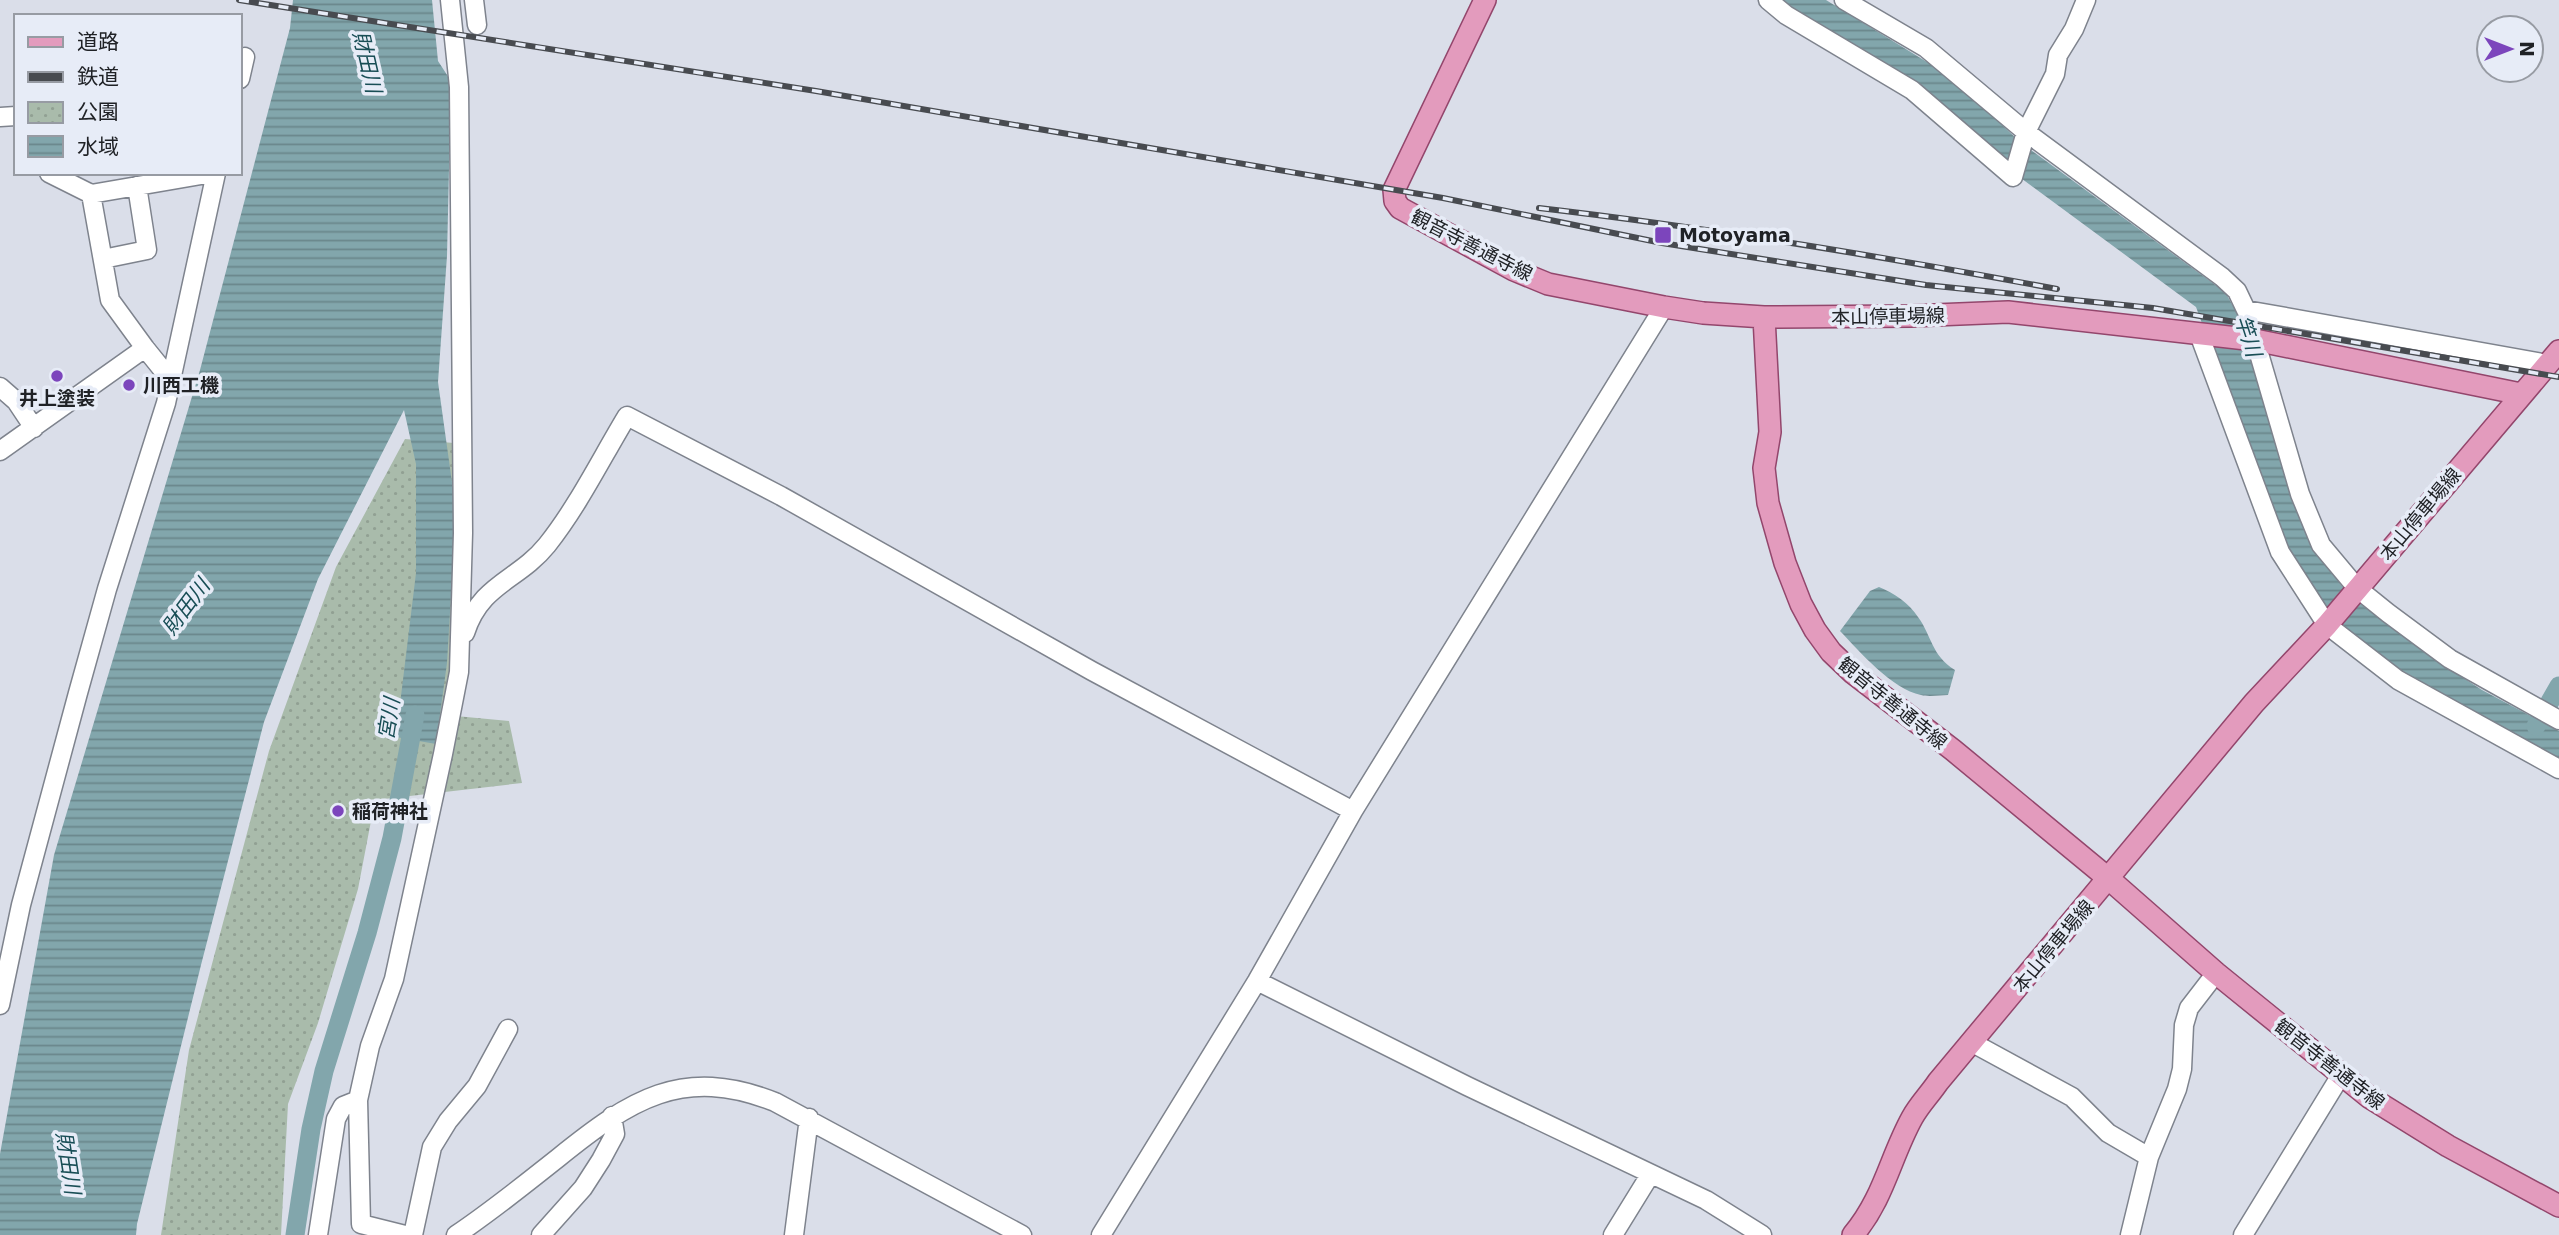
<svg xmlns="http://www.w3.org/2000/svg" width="2559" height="1235" font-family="'DejaVu Sans','Noto Sans JP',sans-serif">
  <defs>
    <pattern id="park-dots" width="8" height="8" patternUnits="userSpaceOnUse" patternTransform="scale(1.75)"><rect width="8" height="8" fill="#a9bbab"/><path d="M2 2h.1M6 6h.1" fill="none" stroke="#91a093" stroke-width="1.8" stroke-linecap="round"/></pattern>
    <pattern id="water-rules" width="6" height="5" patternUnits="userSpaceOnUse" patternTransform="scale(1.75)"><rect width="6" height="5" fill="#82a6ac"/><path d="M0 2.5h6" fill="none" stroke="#6a878c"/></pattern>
  </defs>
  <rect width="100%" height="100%" fill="#dadee9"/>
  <path fill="url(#park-dots)" d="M 405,439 L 454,443 L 455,640 L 445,715 L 509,721 L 522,783 L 375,800 L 358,889 L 318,1023 L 288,1104 L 281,1235 L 161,1235 L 189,1050 L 269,751 L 336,567 Z"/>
  <path fill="url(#water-rules)" d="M 293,0 L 432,0 L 438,61 L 451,81 L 447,256 L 438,382 L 456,511 L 447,663 L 436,744 L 396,737 L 416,573 L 416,464 L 404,410 L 318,579 L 264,722 L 201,965 L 137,1224 L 136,1235 L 0,1235 L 0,1154 L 54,855 L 200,370 L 290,28 Z
    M 1779,0 L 1826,0 L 1953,78 L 2020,142 L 2225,292 L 2236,311 L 2275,438 L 2311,540 L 2341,585 L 2355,600 L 2428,655 L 2482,690 L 2559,731 L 2559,764 L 2400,675 L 2334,622 L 2284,548 L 2196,307 Z
    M 1879,587 C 1894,593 1909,603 1918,617 C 1932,636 1931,655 1955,670 L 1948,695 C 1940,695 1929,697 1921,695 C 1892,689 1860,652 1840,631 L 1870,591 Z"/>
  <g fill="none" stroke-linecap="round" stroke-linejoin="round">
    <path stroke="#82a6ac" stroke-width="19" d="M 2536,726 L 2559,686
      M 295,1235 L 311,1129 L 324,1071 L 367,933 L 392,838 L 415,715"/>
    <g stroke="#7e838d" stroke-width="21">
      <path id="minor" d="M 474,0 L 477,25
        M 1768,0 L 1786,15 L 1912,90 L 2013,177 L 2026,132 L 2055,74 L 2058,55 L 2074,29 L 2086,0
        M 1844,0 L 1926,48 L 2026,132 L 2222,277 L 2237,291 L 2246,310 L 2548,364
        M 240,79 L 245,57
        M 0,117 L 16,116
        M 49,173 L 91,194 L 207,174
        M 91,194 L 110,300 L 145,348
        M 103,259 L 147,250 L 137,186
        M 2199,334 L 2280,552 L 2327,625 L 2398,680 L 2559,769
        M 2255,340 L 2300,494 L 2321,545 L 2357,588 L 2388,613 L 2450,659 L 2559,720
        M 0,387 L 16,401 L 34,428
        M 0,451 L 145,348 L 170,379
        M 465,633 C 481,583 518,581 547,545 C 578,506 601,459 627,416 L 781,496 L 1092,671 L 1353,811
        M 1257,981 L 1467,1086 L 1706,1200 L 1762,1235
        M 0,1005 L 21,905 L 78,693 L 107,589 L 166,403 L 216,173
        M 1971,1042 L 2072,1097 L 2108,1133 L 2149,1157
        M 358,1100 L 361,1224 L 405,1235
        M 318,1235 L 336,1119 L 343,1106 L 358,1100 L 370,1046 L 394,979 L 443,754 L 459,672 L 463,533 L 459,87 L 450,0
        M 413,1235 L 432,1147 L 448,1121 L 477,1086 L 508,1029
        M 456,1235 C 492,1211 525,1184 558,1158 C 630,1100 682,1065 775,1102 L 1022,1235
        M 541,1235 L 583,1188 L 601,1160 L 615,1134 L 612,1116
        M 794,1235 L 809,1118
        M 1101,1235 L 1257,981 L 1353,811 L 1664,307
        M 1613,1235 L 1650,1175
        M 2130,1235 L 2149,1157 L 2177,1089 L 2182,1069 L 2184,1025 L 2189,1008 L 2216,973
        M 2243,1235 L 2341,1075"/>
    </g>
    <g stroke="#93466c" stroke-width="24">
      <path id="major" d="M 1485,0 L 1394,190 L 1395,201 L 1400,208 L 1514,270 L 1548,284 L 1664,307 L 1703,313 L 1764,317 L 1911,316 L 2008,312 L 2255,340 L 2521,394
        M 1764,317 L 1770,432 L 1764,468 L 1768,503 L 1785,563 L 1801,604 L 1815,630 L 1831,652 L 1853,673 L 1953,750 L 2109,879 L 2216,973 L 2369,1097 L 2448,1146 L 2559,1206
        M 1853,1235 C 1884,1198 1890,1158 1912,1118 C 1919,1105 1930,1094 1938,1082 L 2254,703 L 2327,625 L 2559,351"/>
    </g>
    <use href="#minor" stroke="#fff" stroke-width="18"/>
    <use href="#major" stroke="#e39bbd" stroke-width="21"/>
    <g stroke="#484b50" stroke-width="6">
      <path id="rail" d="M 239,0 L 816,91 L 1443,198 L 1662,243 L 1926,285 L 2153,308 L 2559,377
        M 1539,208 C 1713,228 1885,257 2057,289"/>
    </g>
    <use href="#rail" stroke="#e7ecf7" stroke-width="3.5" stroke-dasharray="10" stroke-linecap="butt"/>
  </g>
  <g fill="#7c45bc" stroke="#e7ecf7" stroke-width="2.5">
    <rect x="1654" y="226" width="18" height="18" rx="3.5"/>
    <circle cx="57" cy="376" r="7"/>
    <circle cx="129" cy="385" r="7"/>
    <circle cx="338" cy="811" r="7"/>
  </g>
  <g text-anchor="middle" stroke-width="7" stroke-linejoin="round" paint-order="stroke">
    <g font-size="19" font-weight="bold" fill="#202226" stroke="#e7ecf7" text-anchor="start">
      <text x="1679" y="242">Motoyama</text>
      <text x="143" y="392">川西工機</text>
      <text x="57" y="405" text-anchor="middle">井上塗装</text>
      <text x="352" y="818">稲荷神社</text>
    </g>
    <g font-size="19" fill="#202226" stroke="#e7ecf7">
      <text transform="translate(1472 245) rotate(27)" y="7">観音寺善通寺線</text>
      <text transform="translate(1888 316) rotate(-1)" y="7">本山停車場線</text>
      <text transform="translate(2420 514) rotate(-50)" y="7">本山停車場線</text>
      <text transform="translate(1893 703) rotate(39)" y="7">観音寺善通寺線</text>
      <text transform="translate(2053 946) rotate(-50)" y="7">本山停車場線</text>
      <text transform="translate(2330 1064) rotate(38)" y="7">観音寺善通寺線</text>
    </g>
    <g font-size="21" font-style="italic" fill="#194e56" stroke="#e7ecf7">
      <text transform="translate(367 62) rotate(77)" y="7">財田川</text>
      <text transform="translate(2248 336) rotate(72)" y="7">竿川</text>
      <text transform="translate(186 607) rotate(-53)" y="7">財田川</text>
      <text transform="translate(389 719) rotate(-81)" y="7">宮川</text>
      <text transform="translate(68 1163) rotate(81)" y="7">財田川</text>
    </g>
  </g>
  <rect x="14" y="14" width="228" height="161" fill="#e7ecf7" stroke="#979ba3" stroke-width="2"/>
  <rect x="28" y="37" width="35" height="10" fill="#e39bbd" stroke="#979ba3" stroke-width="2"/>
  <text x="77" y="49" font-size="21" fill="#202226">道路</text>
  <rect x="28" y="72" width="35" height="10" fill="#484b50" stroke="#979ba3" stroke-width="2"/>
  <text x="77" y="84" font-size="21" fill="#202226">鉄道</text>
  <rect x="28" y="102" width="35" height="21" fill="url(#park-dots)" stroke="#979ba3" stroke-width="2"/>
  <text x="77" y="119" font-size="21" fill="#202226">公園</text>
  <rect x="28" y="136" width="35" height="21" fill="url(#water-rules)" stroke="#979ba3" stroke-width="2"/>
  <text x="77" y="154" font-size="21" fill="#202226">水域</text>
  <g transform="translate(2510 49) rotate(90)"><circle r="33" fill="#e7ecf7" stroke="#979ba3" stroke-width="2"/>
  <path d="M0-5L12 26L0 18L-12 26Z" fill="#7c45bc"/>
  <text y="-10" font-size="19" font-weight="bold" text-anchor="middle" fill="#202226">N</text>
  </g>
</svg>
